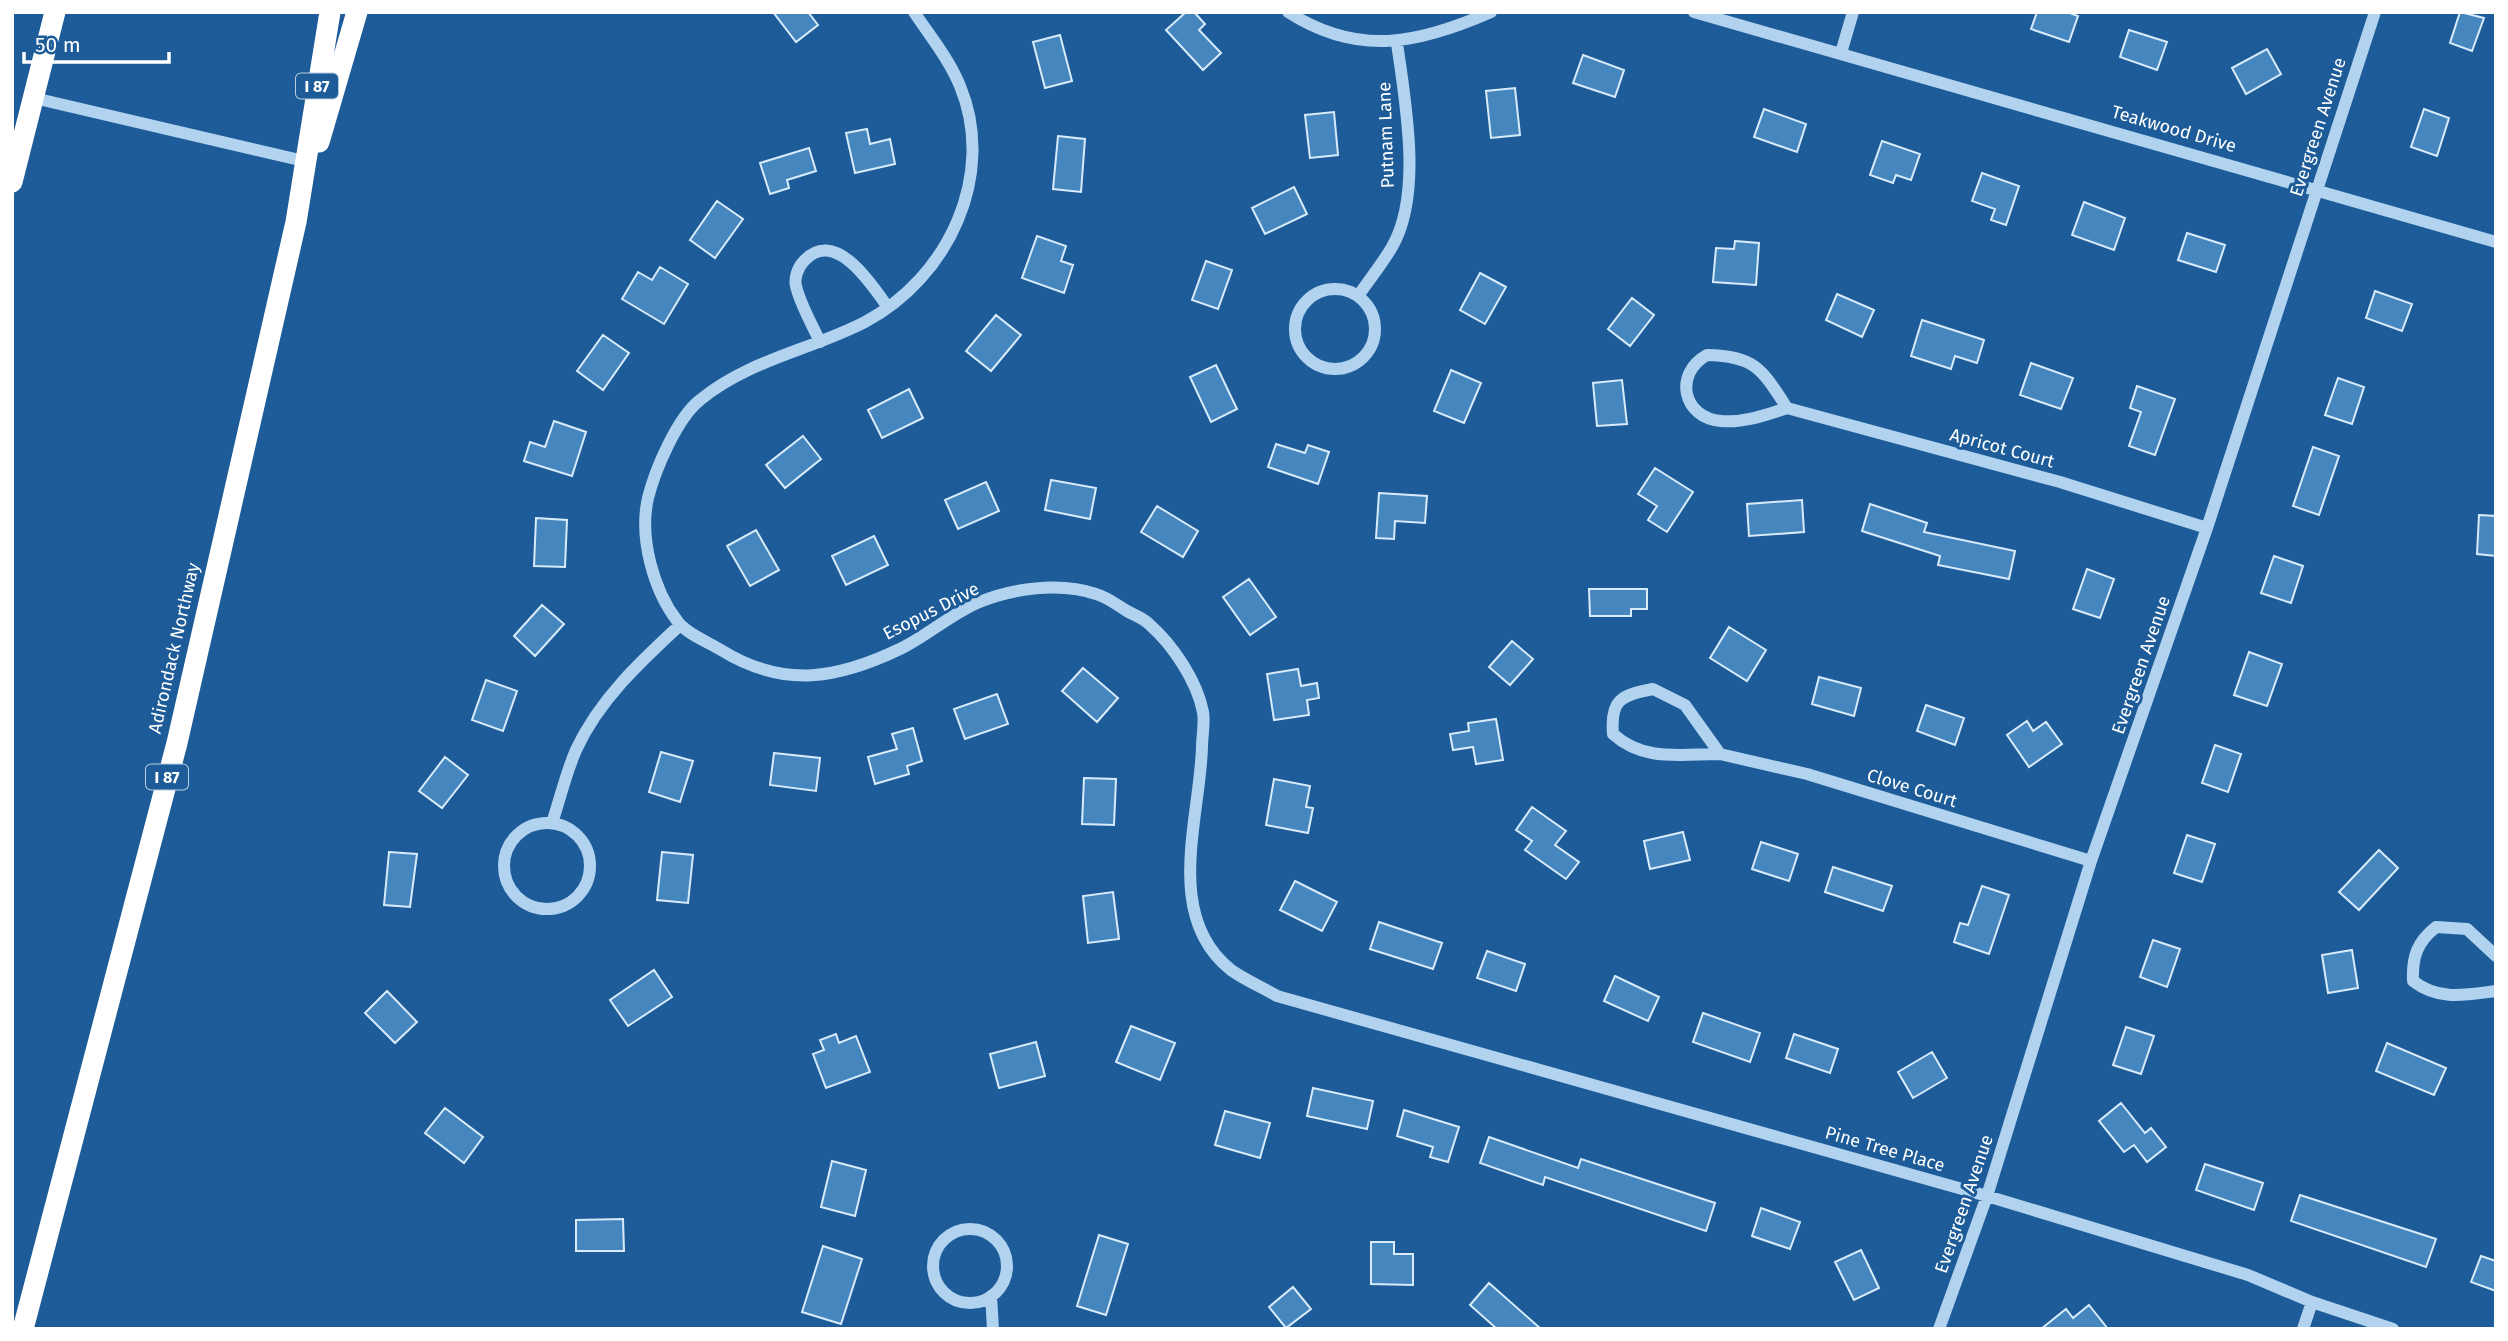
<svg xmlns="http://www.w3.org/2000/svg" width="2508" height="1341" font-family="'Fira Sans',sans-serif">
  <rect width="100%" height="100%" fill="#1d5c98"/>
  <path fill="#4586be" stroke="#d8ebfb" stroke-width="2" d="M 773,12 L 808,12 L 818,25 L 796,42 Z
    M 1186,12 L 1194,12 L 1205,24 L 1199,30 L 1221,53 L 1203,70 L 1166,30 Z
    M 2037,12 L 2067,12 L 2078,16 L 2069,42 L 2031,29 Z
    M 2460,12 L 2484,18 L 2472,51 L 2450,43 Z
    M 2129,30 L 2167,42 L 2157,70 L 2120,57 Z
    M 1060,35 L 1072,81 L 1045,88 L 1033,42 Z
    M 2267,49 L 2281,74 L 2246,94 L 2232,68 Z
    M 1583,55 L 1624,70 L 1615,97 L 1573,83 Z
    M 1515,88 L 1520,135 L 1491,138 L 1486,91 Z
    M 1764,109 L 1806,124 L 1797,152 L 1754,137 Z
    M 2424,109 L 2449,118 L 2437,156 L 2411,147 Z
    M 1334,112 L 1338,155 L 1310,158 L 1305,115 Z
    M 867,129 L 870,144 L 890,139 L 895,164 L 855,173 L 846,133 Z
    M 1058,136 L 1085,139 L 1081,192 L 1053,189 Z
    M 1882,141 L 1920,154 L 1911,180 L 1896,175 L 1893,183 L 1870,175 Z
    M 809,148 L 816,171 L 787,180 L 789,188 L 770,194 L 760,163 Z
    M 1982,173 L 2019,186 L 2006,225 L 1991,220 L 1995,209 L 1972,201 Z
    M 1294,187 L 1307,214 L 1265,234 L 1252,208 Z
    M 717,201 L 743,219 L 715,258 L 690,240 Z
    M 2084,202 L 2125,218 L 2114,250 L 2072,235 Z
    M 2187,233 L 2225,245 L 2216,272 L 2178,260 Z
    M 1037,236 L 1066,246 L 1061,261 L 1073,265 L 1064,293 L 1022,278 Z
    M 1735,241 L 1759,243 L 1756,285 L 1713,282 L 1716,248 L 1734,249 Z
    M 1206,261 L 1232,270 L 1218,309 L 1192,300 Z
    M 660,267 L 688,284 L 664,324 L 622,299 L 638,272 L 652,280 Z
    M 1480,273 L 1506,287 L 1485,324 L 1460,310 Z
    M 2375,291 L 2412,304 L 2402,331 L 2366,318 Z
    M 1837,294 L 1874,310 L 1862,337 L 1826,320 Z
    M 1632,298 L 1654,315 L 1630,346 L 1608,329 Z
    M 996,315 L 1021,335 L 991,371 L 966,351 Z
    M 1922,320 L 1984,340 L 1977,363 L 1955,356 L 1951,369 L 1911,356 Z
    M 603,335 L 629,353 L 603,390 L 577,371 Z
    M 2031,363 L 2073,378 L 2061,409 L 2020,395 Z
    M 1216,365 L 1237,409 L 1211,422 L 1190,377 Z
    M 1451,370 L 1481,383 L 1464,423 L 1434,411 Z
    M 2338,378 L 2364,387 L 2352,424 L 2325,415 Z
    M 1622,380 L 1627,424 L 1597,426 L 1593,383 Z
    M 2137,386 L 2175,399 L 2155,455 L 2129,446 L 2141,412 L 2130,408 Z
    M 909,389 L 923,418 L 882,438 L 868,410 Z
    M 554,421 L 586,432 L 572,476 L 524,461 L 530,442 L 545,447 Z
    M 803,436 L 821,459 L 785,488 L 766,465 Z
    M 1276,444 L 1305,453 L 1308,445 L 1329,452 L 1318,484 L 1268,467 Z
    M 2313,447 L 2339,456 L 2319,515 L 2293,506 Z
    M 1655,468 L 1693,492 L 1667,532 L 1648,520 L 1657,506 L 1638,494 Z
    M 1051,480 L 1096,488 L 1090,519 L 1045,510 Z
    M 986,482 L 999,511 L 958,529 L 945,500 Z
    M 1379,493 L 1427,496 L 1425,523 L 1395,521 L 1394,539 L 1376,538 Z
    M 1802,500 L 1804,532 L 1749,536 L 1747,504 Z
    M 1870,504 L 1927,523 L 1924,532 L 2015,551 L 2009,579 L 1938,565 L 1940,556 L 1862,531 Z
    M 1157,506 L 1198,531 L 1183,557 L 1141,532 Z
    M 2479,515 L 2496,516 L 2496,556 L 2477,554 Z
    M 536,518 L 567,520 L 565,567 L 534,566 Z
    M 756,530 L 779,570 L 750,586 L 727,546 Z
    M 874,536 L 888,565 L 846,585 L 832,556 Z
    M 2274,556 L 2303,566 L 2291,603 L 2261,593 Z
    M 2087,569 L 2114,579 L 2100,618 L 2073,609 Z
    M 1249,579 L 1276,617 L 1250,635 L 1223,597 Z
    M 1589,589 L 1647,589 L 1647,609 L 1631,609 L 1631,616 L 1590,616 Z
    M 542,605 L 564,624 L 535,656 L 514,636 Z
    M 1729,627 L 1766,650 L 1747,681 L 1710,658 Z
    M 1512,641 L 1533,659 L 1510,685 L 1489,667 Z
    M 2249,652 L 2282,664 L 2267,706 L 2234,695 Z
    M 1083,668 L 1118,698 L 1097,722 L 1062,691 Z
    M 1298,669 L 1301,686 L 1317,683 L 1319,698 L 1307,700 L 1309,715 L 1274,720 L 1267,674 Z
    M 1819,677 L 1861,688 L 1854,716 L 1812,704 Z
    M 486,680 L 517,691 L 503,731 L 472,720 Z
    M 997,694 L 1008,724 L 965,739 L 954,709 Z
    M 1926,705 L 1964,718 L 1955,745 L 1917,731 Z
    M 1496,719 L 1503,760 L 1476,764 L 1473,747 L 1453,750 L 1450,734 L 1469,731 L 1468,723 Z
    M 2027,721 L 2033,731 L 2046,722 L 2062,744 L 2029,767 L 2007,735 Z
    M 913,728 L 922,761 L 907,766 L 909,774 L 875,784 L 868,757 L 897,749 L 892,734 Z
    M 2215,745 L 2241,754 L 2228,792 L 2202,783 Z
    M 661,752 L 693,761 L 680,802 L 649,792 Z
    M 774,753 L 820,758 L 816,791 L 770,785 Z
    M 445,757 L 468,775 L 442,808 L 419,791 Z
    M 1084,778 L 1116,779 L 1114,825 L 1082,824 Z
    M 1274,779 L 1310,786 L 1306,807 L 1313,808 L 1308,833 L 1266,825 Z
    M 1532,807 L 1566,831 L 1555,845 L 1579,862 L 1566,879 L 1525,850 L 1532,841 L 1516,830 Z
    M 1683,832 L 1690,860 L 1650,869 L 1644,841 Z
    M 2187,835 L 2215,844 L 2202,882 L 2174,873 Z
    M 1761,842 L 1798,854 L 1789,881 L 1752,869 Z
    M 2379,850 L 2398,868 L 2359,910 L 2339,892 Z
    M 389,852 L 417,854 L 410,907 L 384,905 Z
    M 662,852 L 693,855 L 688,903 L 657,900 Z
    M 1833,867 L 1892,886 L 1883,911 L 1825,892 Z
    M 1295,881 L 1337,902 L 1322,931 L 1280,910 Z
    M 1982,886 L 2009,895 L 1989,954 L 1954,942 L 1960,923 L 1968,925 Z
    M 1113,892 L 1119,939 L 1088,943 L 1083,896 Z
    M 1379,922 L 1442,943 L 1433,969 L 1370,949 Z
    M 2153,940 L 2180,949 L 2167,987 L 2140,977 Z
    M 2352,950 L 2358,988 L 2328,993 L 2322,955 Z
    M 1487,951 L 1525,964 L 1516,991 L 1477,978 Z
    M 654,970 L 672,997 L 628,1026 L 610,1000 Z
    M 1615,976 L 1659,997 L 1648,1021 L 1604,1001 Z
    M 387,991 L 417,1022 L 395,1043 L 365,1013 Z
    M 1703,1013 L 1760,1033 L 1750,1062 L 1693,1042 Z
    M 1131,1026 L 1175,1043 L 1160,1080 L 1116,1062 Z
    M 2126,1027 L 2154,1036 L 2141,1074 L 2113,1065 Z
    M 836,1034 L 839,1043 L 856,1036 L 870,1072 L 826,1088 L 813,1054 L 824,1050 L 820,1040 Z
    M 1794,1034 L 1838,1049 L 1830,1073 L 1786,1058 Z
    M 1036,1042 L 1045,1076 L 999,1088 L 990,1054 Z
    M 2387,1043 L 2446,1068 L 2434,1095 L 2376,1071 Z
    M 1932,1052 L 1947,1078 L 1913,1098 L 1898,1072 Z
    M 1313,1088 L 1373,1101 L 1367,1129 L 1307,1116 Z
    M 2121,1103 L 2145,1133 L 2151,1128 L 2166,1147 L 2147,1162 L 2134,1145 L 2124,1152 L 2099,1121 Z
    M 445,1108 L 483,1137 L 464,1163 L 425,1133 Z
    M 1404,1110 L 1459,1127 L 1448,1162 L 1430,1157 L 1433,1147 L 1397,1136 Z
    M 1225,1111 L 1270,1123 L 1260,1158 L 1215,1145 Z
    M 1489,1137 L 1578,1168 L 1581,1159 L 1715,1203 L 1706,1231 L 1545,1177 L 1543,1185 L 1480,1163 Z
    M 832,1161 L 866,1170 L 855,1216 L 821,1207 Z
    M 2205,1164 L 2263,1183 L 2254,1210 L 2196,1190 Z
    M 2300,1195 L 2436,1239 L 2426,1267 L 2291,1221 Z
    M 1761,1208 L 1800,1222 L 1790,1249 L 1752,1236 Z
    M 623,1219 L 624,1251 L 576,1251 L 576,1220 Z
    M 1099,1235 L 1128,1244 L 1106,1315 L 1077,1306 Z
    M 1371,1242 L 1394,1242 L 1394,1254 L 1413,1254 L 1413,1285 L 1371,1284 Z
    M 823,1246 L 862,1259 L 841,1324 L 802,1312 Z
    M 1861,1250 L 1879,1288 L 1854,1300 L 1835,1262 Z
    M 2481,1256 L 2496,1261 L 2496,1291 L 2471,1282 Z
    M 1489,1283 L 1541,1329 L 1497,1329 L 1470,1305 Z
    M 1293,1287 L 1311,1309 L 1286,1328 L 1269,1307 Z
    M 2089,1305 L 2108,1329 L 2041,1329 L 2066,1309 L 2073,1318 Z"/>
  <g fill="none" stroke-linecap="round" stroke-linejoin="round">
    <path stroke="#b1d3f0" stroke-width="12" d="M 914,12 C 930,36 949,59 960,86 C 997,175 948,278 865,322 C 811,350 748,360 700,400 C 677,418 655,470 648,498 C 639,537 653,590 678,622 C 687,634 708,642 721,650 C 784,689 838,679 902,648 C 928,635 950,615 977,603 C 1012,588 1060,582 1096,594 C 1107,597 1117,605 1127,611 C 1134,615 1143,618 1149,624 C 1173,645 1197,681 1203,712 C 1205,723 1202,736 1202,747 C 1200,819 1163,916 1231,970 C 1245,980 1262,987 1277,996 L 1987,1196 L 2248,1275 L 2312,1302 L 2393,1329
      M 1288,12 C 1358,57 1418,44 1491,12
      M 1694,12 L 2496,242
      M 1841,53 L 1853,12
      M 34,98 L 304,161
      M1295 329a40 40 0 1 1 80 0a40 40 0 1 1-80 0Z
      M 1358,296 C 1369,280 1382,264 1392,247 C 1423,194 1405,101 1397,43
      M 820,342 C 812,324 800,304 796,286 C 794,278 798,267 804,261 C 835,227 872,285 887,306
      M 1707,355 C 1755,356 1762,369 1787,408 C 1766,415 1744,423 1721,421 C 1683,418 1673,374 1707,355 Z
      M 1787,408 L 2060,482 L 2207,528
      M 1653,689 L 1685,705 L 1720,754 C 1680,754 1644,762 1613,734 C 1610,700 1621,695 1653,689 Z
      M 1720,754 L 1807,774 L 2091,861
      M504 866a43 43 0 1 1 86 0a43 43 0 1 1-86 0Z
      M 552,823 C 560,799 566,773 576,750 C 599,700 640,662 680,625
      M 2496,956 L 2467,929 L 2436,927 C 2417,942 2412,957 2413,981 C 2439,1001 2465,995 2496,991
      M933 1266a37 37 0 1 1 74 0a37 37 0 1 1-74 0Z
      M 991,1296 L 993,1329
      M 1939,1329 L 1987,1196 L 2091,861 L 2207,528 L 2375,12
      M 2303,1329 L 2312,1302"/>
    <path stroke="#fff" stroke-width="21" d="M 319,142 L 357,12
      M 12,182 L 55,12
      M 23,1329 L 177,743 L 296,222 L 330,12"/>
  </g>
  <g text-anchor="middle" stroke-width="6" stroke-linejoin="round" paint-order="stroke">
    <g fill="#1d5c98" stroke="#bbcee0" stroke-width="2">
      <rect x="296" y="73.5" width="42" height="25" rx="5"/>
      <rect x="146" y="764.5" width="42" height="25" rx="5"/>
    </g>
    <g font-size="16" font-weight="bold" fill="#fff">
      <text x="317" y="92">I 87</text>
      <text x="167" y="783">I 87</text>
    </g>
    <g font-size="18" fill="#fff" stroke="#1d5c98">
      <text transform="translate(2318 127) rotate(-72)" y="6">Evergreen Avenue</text>
      <text transform="translate(2174 129) rotate(16)" y="6">Teakwood Drive</text>
      <text transform="translate(1386 135) rotate(-92)" y="6">Putnam Lane</text>
      <text transform="translate(2002 448) rotate(15)" y="6">Apricot Court</text>
      <text transform="translate(931 611) rotate(-27)" y="6">Esopus Drive</text>
      <text transform="translate(174 648) rotate(-77)" y="6">Adirondack Northway</text>
      <text transform="translate(2141 665) rotate(-71)" y="6">Evergreen Avenue</text>
      <text transform="translate(1912 788) rotate(17)" y="6">Clove Court</text>
      <text transform="translate(1885 1149) rotate(16)" y="6">Pine Tree Place</text>
      <text transform="translate(1964 1204) rotate(-71)" y="6">Evergreen Avenue</text>
    </g>
  </g>
  <rect width="2508" height="1341" fill="none" stroke="#ffffff" stroke-width="28"/>
  <path d="M24 52v10h145v-10" fill="none" stroke="#ffffff" stroke-width="3.5"/>
  <text x="35" y="52" font-size="21" fill="#ffffff" stroke="#1d5c98" stroke-width="5" paint-order="stroke">50 m</text>
</svg>
